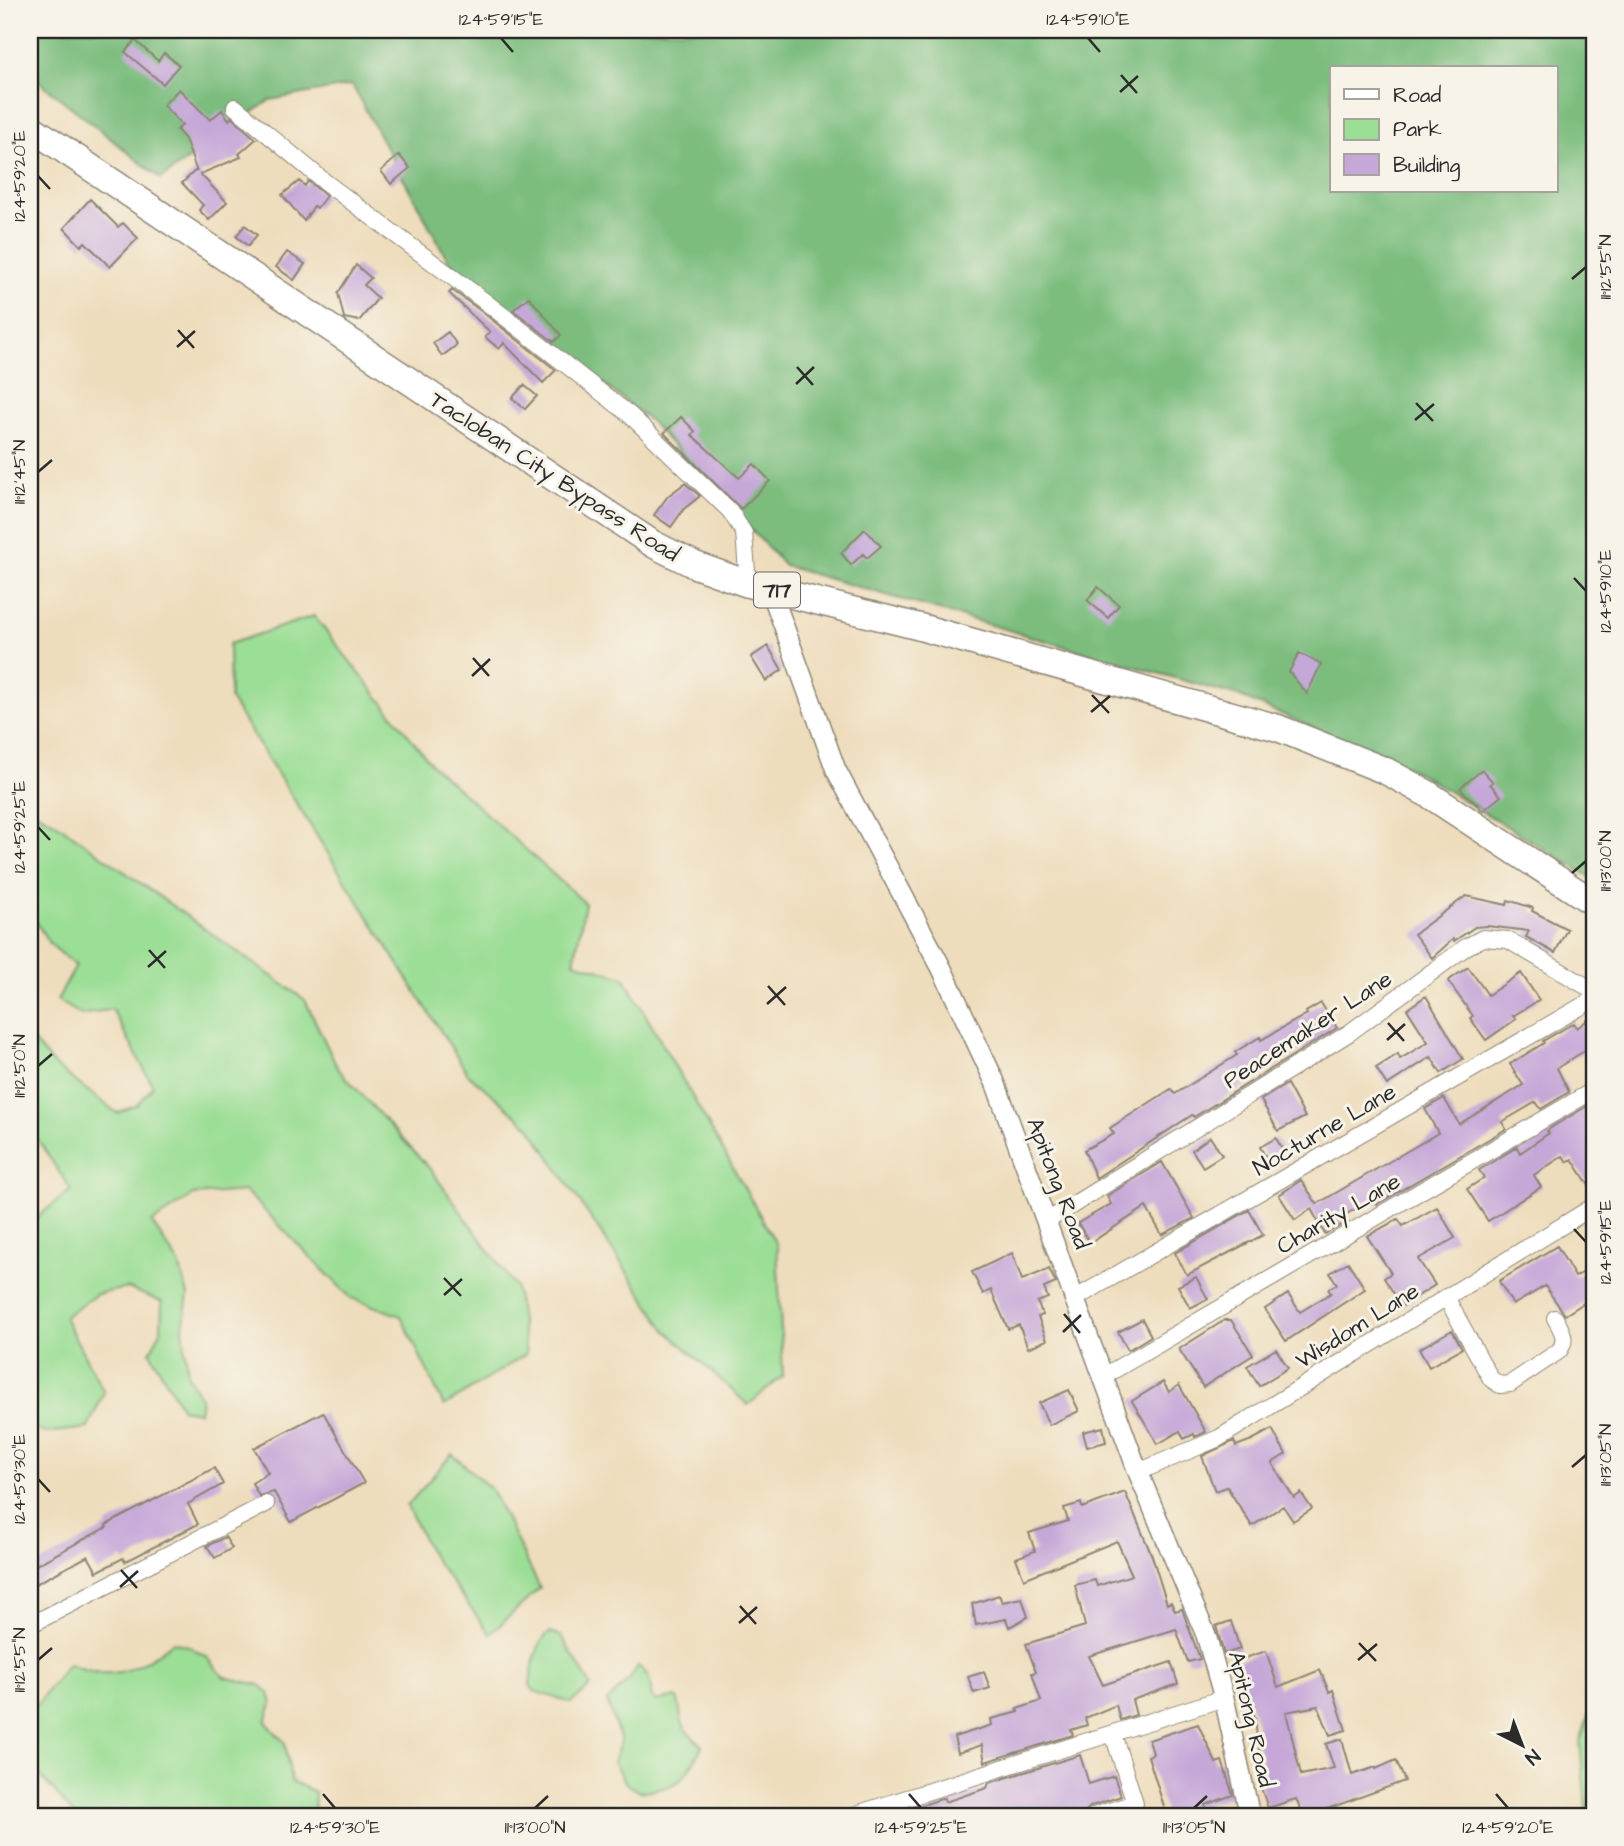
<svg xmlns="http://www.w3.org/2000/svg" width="1624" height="1846" font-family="'Architects Daughter',sans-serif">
  <rect width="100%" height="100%" fill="#f7f3e8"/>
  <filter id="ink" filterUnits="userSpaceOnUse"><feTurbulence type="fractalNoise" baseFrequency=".0143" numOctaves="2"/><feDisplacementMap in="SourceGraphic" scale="14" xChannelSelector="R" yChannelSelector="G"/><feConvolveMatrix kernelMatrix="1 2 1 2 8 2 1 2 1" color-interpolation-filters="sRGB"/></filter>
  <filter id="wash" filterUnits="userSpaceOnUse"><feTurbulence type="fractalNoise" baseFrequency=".00686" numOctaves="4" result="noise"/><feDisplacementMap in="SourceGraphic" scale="28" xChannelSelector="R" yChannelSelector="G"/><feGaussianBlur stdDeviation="1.57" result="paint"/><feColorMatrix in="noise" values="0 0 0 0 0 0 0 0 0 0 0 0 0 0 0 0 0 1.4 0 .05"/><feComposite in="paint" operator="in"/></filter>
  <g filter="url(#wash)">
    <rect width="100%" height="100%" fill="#eeddbc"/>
    <path fill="#9bde95" stroke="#638460" stroke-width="2" d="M 314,616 L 433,766 L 585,903 L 574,962 L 624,977 L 777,1245 L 783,1376 L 748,1405 L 666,1330 L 529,1126 L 468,1074 L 230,699 L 229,644 Z
      M 30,809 L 53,821 L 305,1000 L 338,1069 L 430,1169 L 516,1288 L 526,1354 L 444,1406 L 401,1316 L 351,1298 L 245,1191 L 193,1195 L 152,1223 L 179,1264 L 188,1295 L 183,1329 L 188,1376 L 201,1398 L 199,1412 L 182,1409 L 150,1352 L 161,1331 L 162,1302 L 127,1288 L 97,1294 L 64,1317 L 104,1392 L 88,1428 L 46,1433 L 30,1427 L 30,1223 L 71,1190 L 30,1128 L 30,1038 L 54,1065 L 117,1113 L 137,1105 L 153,1086 L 112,1009 L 82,1015 L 57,1000 L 76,966 L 49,943 L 30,912 Z
      M 452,1454 L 491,1489 L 540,1588 L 490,1634 L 430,1553 L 407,1506 Z
      M 550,1632 L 561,1636 L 591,1686 L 571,1703 L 534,1691 L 530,1685 C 532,1669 536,1641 550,1632 Z
      M 173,1642 L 188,1646 L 207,1657 L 224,1677 L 260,1685 L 269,1693 L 272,1704 L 266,1722 L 285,1743 L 291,1781 L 315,1792 L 314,1816 L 75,1816 L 38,1773 L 30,1759 L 30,1714 L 68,1664 C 78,1667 90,1672 101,1673 C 130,1676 152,1658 173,1642 Z
      M 638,1666 C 649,1674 652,1683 651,1696 L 657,1701 L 676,1697 C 681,1705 679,1710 681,1719 C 684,1730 695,1739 702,1746 C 683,1783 681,1786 640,1792 L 626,1783 L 613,1762 L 621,1741 L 607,1701 L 630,1679 Z
      M 1594,1696 L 1594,1816 L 1587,1816 L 1580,1743 Z"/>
    <path fill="#7cbd7e" stroke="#547454" stroke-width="2" fill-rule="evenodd" d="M 30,30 L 1594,30 L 1594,879 L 1410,768 L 1238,696 L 785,566 L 649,420 L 448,260 L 352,85 L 270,100 L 161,179 L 30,74 ZM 1332,68 L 1556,68 L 1556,191 L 1332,191 Z"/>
    <g id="blocks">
      <path fill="#c6a8d8" d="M 135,40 L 158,61 L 164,53 L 179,65 L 163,84 L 125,52 Z
        M 179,89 L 210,120 L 222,110 L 229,120 L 231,117 L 256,139 L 239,154 L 241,157 L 200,174 L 227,202 L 209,220 L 199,210 L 203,205 L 182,183 L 196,170 L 197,172 L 185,139 L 177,130 L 182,125 L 163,105 Z
        M 399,155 L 410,168 L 391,184 L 381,171 Z
        M 299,181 L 305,186 L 308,181 L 326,196 L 317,208 L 314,206 L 304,221 L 282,195 Z
        M 90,199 L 118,227 L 123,223 L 138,238 L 110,267 L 85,242 L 81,246 L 64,228 Z
        M 245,225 L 257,235 L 248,246 L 236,236 Z
        M 287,252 L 305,264 L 294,280 L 276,267 Z
        M 356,265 L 371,278 L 364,285 L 378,298 L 359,321 L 344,318 L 338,293 Z
        M 452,290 L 481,311 L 556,370 L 543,383 L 504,343 L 499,349 L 485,337 L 490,332 L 449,293 Z
        M 529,297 L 561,335 L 554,342 L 513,310 Z
        M 448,332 L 457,345 L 442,356 L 433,343 Z
        M 524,385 L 537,396 L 525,409 L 512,398 Z
        M 681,417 L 695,431 L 692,435 L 739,478 L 754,464 L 770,481 L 741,509 L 664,433 Z
        M 685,483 L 700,496 L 684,509 L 671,527 L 654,515 L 668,496 Z
        M 865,529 L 881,546 L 867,558 L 863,554 L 851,565 L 841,553 Z
        M 1098,587 L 1119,605 L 1108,618 L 1087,600 Z
        M 768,646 L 782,670 L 766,681 L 751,657 Z
        M 1299,653 L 1321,664 L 1307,694 L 1289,672 Z
        M 1482,770 L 1493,782 L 1490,784 L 1501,796 L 1483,811 L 1460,788 Z
        M 1466,896 L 1507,905 L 1508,900 L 1533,908 L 1532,911 L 1567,929 L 1555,953 L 1526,937 L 1529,931 L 1487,926 L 1475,927 L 1454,941 L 1453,939 L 1432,958 L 1414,934 Z
        M 1468,967 L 1488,995 L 1521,973 L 1539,1000 L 1513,1016 L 1516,1019 L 1486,1040 L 1470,1018 L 1473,1016 L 1448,981 Z
        M 1426,996 L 1463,1059 L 1441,1073 L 1431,1057 L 1387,1085 L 1376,1068 L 1398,1054 L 1400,1059 L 1428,1042 L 1407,1009 Z
        M 1321,1003 L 1337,1028 L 1194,1117 L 1192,1115 L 1096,1178 L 1084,1150 L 1114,1134 L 1110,1128 L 1171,1089 L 1175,1094 L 1237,1055 L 1235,1052 L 1260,1037 L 1261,1040 L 1307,1014 L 1306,1012 Z
        M 1594,1015 L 1594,1045 L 1557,1068 L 1569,1092 L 1541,1109 L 1536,1102 L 1502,1122 L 1506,1129 L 1377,1204 L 1374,1198 L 1340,1218 L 1343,1224 L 1325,1234 L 1311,1209 L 1295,1220 L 1279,1195 L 1301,1180 L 1317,1204 L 1438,1133 L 1425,1109 L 1444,1098 L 1459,1124 L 1523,1085 L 1510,1064 L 1544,1043 L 1543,1041 L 1574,1023 L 1577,1028 Z
        M 1287,1084 L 1305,1117 L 1278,1131 L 1261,1100 Z
        M 1594,1102 L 1594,1193 L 1572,1159 L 1567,1162 L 1563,1156 L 1534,1175 L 1541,1187 L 1488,1221 L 1467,1189 L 1484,1178 L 1479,1170 L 1517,1147 L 1520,1153 L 1549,1133 L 1547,1131 L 1552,1127 Z
        M 1210,1137 L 1222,1155 L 1203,1167 L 1192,1150 Z
        M 1276,1138 L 1283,1151 L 1267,1159 L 1260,1147 Z
        M 1162,1162 L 1194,1218 L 1162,1235 L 1146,1207 L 1090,1243 L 1078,1223 L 1111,1204 L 1107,1196 Z
        M 1437,1207 L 1455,1238 L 1418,1259 L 1435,1285 L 1402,1306 L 1384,1278 L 1391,1273 L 1367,1236 L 1398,1219 L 1403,1226 Z
        M 1249,1210 L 1263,1235 L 1187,1275 L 1175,1253 Z
        M 1557,1246 L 1575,1277 L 1589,1269 L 1594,1278 L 1594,1320 L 1584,1303 L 1565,1315 L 1545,1286 L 1513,1305 L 1499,1281 Z
        M 1012,1253 L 1022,1280 L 1049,1269 L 1056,1283 L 1044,1288 L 1048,1298 L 1037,1302 L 1043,1315 L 1038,1317 L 1047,1340 L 1028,1348 L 1019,1325 L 1008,1329 L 991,1290 L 983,1294 L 972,1272 Z
        M 1348,1262 L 1365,1289 L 1286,1341 L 1265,1309 L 1288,1294 L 1300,1312 L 1331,1293 L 1328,1289 L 1337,1284 L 1330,1273 Z
        M 1196,1277 L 1208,1299 L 1190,1308 L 1178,1286 Z
        M 1142,1319 L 1151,1336 L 1128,1350 L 1118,1332 Z
        M 1225,1320 L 1231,1320 L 1253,1355 L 1203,1387 L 1179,1349 Z
        M 1452,1330 L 1462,1348 L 1429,1367 L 1419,1349 Z
        M 1276,1349 L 1288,1368 L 1259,1386 L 1247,1366 Z
        M 1163,1382 L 1169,1392 L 1179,1385 L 1206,1432 L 1195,1437 L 1194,1434 L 1184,1439 L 1180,1431 L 1158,1444 L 1132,1401 Z
        M 1069,1390 L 1079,1411 L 1049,1425 L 1039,1403 Z
        M 323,1412 L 364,1483 L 291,1522 L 274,1492 L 259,1496 L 252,1483 L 268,1473 L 254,1448 Z
        M 1103,1427 L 1106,1442 L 1087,1447 L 1083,1432 Z
        M 1272,1429 L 1286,1454 L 1272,1463 L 1294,1498 L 1301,1493 L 1312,1509 L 1293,1521 L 1283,1506 L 1252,1526 L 1227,1487 L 1215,1491 L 1202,1456 L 1234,1441 L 1236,1446 L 1252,1440 Z
        M 214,1468 L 223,1484 L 188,1504 L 198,1524 L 125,1562 L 123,1558 L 97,1572 L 88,1556 L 30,1587 L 30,1568 L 107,1527 L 106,1525 Z
        M 1125,1492 L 1152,1556 L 1167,1604 L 1171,1602 L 1175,1611 L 1182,1609 L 1200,1659 L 1188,1662 L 1176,1629 L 1089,1656 L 1103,1685 L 1171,1662 L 1178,1684 L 1132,1700 L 1136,1715 L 1120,1720 L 1116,1705 L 1085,1718 L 1087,1725 L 1071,1730 L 1073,1735 L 985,1762 L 982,1745 L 958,1753 L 954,1737 L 992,1725 L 991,1719 L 1019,1712 L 1017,1709 L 1041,1701 L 1032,1673 L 1036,1672 L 1026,1644 L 1085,1626 L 1075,1585 L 1095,1580 L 1097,1586 L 1132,1575 L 1117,1541 L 1024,1579 L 1016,1558 L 1035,1551 L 1029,1533 L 1068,1521 L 1064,1508 L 1081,1503 L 1082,1508 Z
        M 225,1537 L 232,1548 L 215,1558 L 207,1546 Z
        M 999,1595 L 1002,1602 L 1022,1598 L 1028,1617 L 1009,1627 L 1006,1619 L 976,1625 L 972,1604 Z
        M 1231,1621 L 1240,1649 L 1224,1654 L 1216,1626 Z
        M 1266,1651 L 1278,1687 L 1320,1670 L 1329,1692 L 1333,1690 L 1346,1730 L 1330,1735 L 1318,1706 L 1286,1712 L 1301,1775 L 1334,1768 L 1326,1744 L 1342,1739 L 1352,1775 L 1376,1767 L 1376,1769 L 1396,1760 L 1405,1781 L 1321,1811 L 1323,1816 L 1304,1816 L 1296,1799 L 1268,1808 L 1258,1779 L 1265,1777 L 1257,1738 L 1255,1717 L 1233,1662 Z
        M 984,1672 L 990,1688 L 974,1693 L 968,1677 Z
        M 1198,1724 L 1216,1763 L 1222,1761 L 1233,1795 L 1205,1805 L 1207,1810 L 1190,1816 L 1167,1816 L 1148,1756 L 1153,1754 L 1149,1740 Z
        M 1080,1755 L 1089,1784 L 1114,1776 L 1121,1796 L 1091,1806 L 1085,1812 L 1072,1816 L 899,1816 L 898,1813 L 944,1798 L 945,1802 L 987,1788 L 989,1783 Z"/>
    </g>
  </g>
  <g filter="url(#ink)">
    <use href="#blocks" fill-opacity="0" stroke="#8c8474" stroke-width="2"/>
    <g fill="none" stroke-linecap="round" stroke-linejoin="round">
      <g stroke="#8c8474" stroke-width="18">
        <path id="minor" d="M 235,107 L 325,182 L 487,303 L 630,415 L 730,511 L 744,533 L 748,584
          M 1047,1221 L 1349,1033 L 1466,947 L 1483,938 L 1508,940 L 1594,991
          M 1446,1297 L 1491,1379 L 1500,1385 L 1510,1384 L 1559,1351 C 1568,1339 1562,1331 1555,1318
          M 1076,1298 L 1594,999
          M 1104,1376 L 1594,1090
          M 1138,1472 L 1219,1438 L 1594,1206
          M 30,1625 L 266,1504
          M 850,1816 L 1224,1698
          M 1094,1816 L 1135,1803 L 1113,1734"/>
      </g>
      <g stroke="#8c8474" stroke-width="22">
        <path id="tertiary" d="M 770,588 L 836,770 L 941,967 L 995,1082 L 1138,1472 L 1206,1635 L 1224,1698 L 1250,1816"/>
      </g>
      <g stroke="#8c8474" stroke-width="29">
        <path id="trunk" d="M 30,127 L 653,544 L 695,565 L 748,584 L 920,627 L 1278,728 L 1386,771 L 1428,794 L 1594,903"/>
      </g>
      <use href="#minor" stroke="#fff" stroke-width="16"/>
      <use href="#tertiary" stroke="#fff" stroke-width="19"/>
      <use href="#trunk" stroke="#fff" stroke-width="26"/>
    </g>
  </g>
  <path fill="none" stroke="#2b2b2b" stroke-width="2.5" d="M 501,38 L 513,52M 1088,38 L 1100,52M 1121,75 L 1137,93M 1120,92 L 1138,76M 38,176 L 50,189M 1572,279 L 1586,267M 178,330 L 194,348M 177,347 L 195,331M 797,367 L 813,385M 796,384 L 814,367M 1416,403 L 1433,421M 1415,420 L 1434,404M 38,472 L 52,460M 1574,578 L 1586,591M 473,658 L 489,676M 472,676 L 490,659M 1092,695 L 1109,713M 1091,712 L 1110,696M 38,827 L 50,840M 1572,873 L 1586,861M 149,950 L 165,968M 148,967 L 166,951M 768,986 L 785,1005M 767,1004 L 786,987M 1388,1023 L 1404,1041M 1387,1040 L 1405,1024M 38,1066 L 52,1054M 1574,1229 L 1586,1242M 444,1278 L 461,1296M 444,1295 L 462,1279M 1064,1314 L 1080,1333M 1063,1332 L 1081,1315M 1572,1467 L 1586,1455M 38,1479 L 50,1492M 121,1570 L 137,1588M 120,1587 L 138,1571M 740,1606 L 756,1624M 739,1623 L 757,1607M 1359,1643 L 1376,1661M 38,1660 L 52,1648M 1358,1660 L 1377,1644M 323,1794 L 335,1808M 909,1794 L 921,1808M 1496,1794 L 1508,1808M 535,1808 L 548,1796M 1194,1808 L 1207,1796"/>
  <g text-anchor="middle" stroke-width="6" stroke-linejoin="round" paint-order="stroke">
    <rect fill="#f7f3e8" stroke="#686764" stroke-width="2" x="754" y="572.5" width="46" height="35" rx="5"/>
    <g font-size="21" font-weight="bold" fill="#2b2b2b">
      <text x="777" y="597">717</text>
    </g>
    <g font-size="23" fill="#2b2b2b" stroke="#f7f3e8">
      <text transform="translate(555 476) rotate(33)" y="8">Tacloban City Bypass Road</text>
      <text transform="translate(1307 1029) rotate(-33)" y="8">Peacemaker Lane</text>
      <text transform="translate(1324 1129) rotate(-30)" y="8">Nocturne Lane</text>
      <text transform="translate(1059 1183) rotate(69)" y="8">Apitong Road</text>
      <text transform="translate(1338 1213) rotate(-30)" y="8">Charity Lane</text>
      <text transform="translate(1357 1325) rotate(-32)" y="8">Wisdom Lane</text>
      <text transform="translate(1252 1719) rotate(77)" y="8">Apitong Road</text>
    </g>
  </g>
  <rect width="1624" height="1846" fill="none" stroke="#f7f3e8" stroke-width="77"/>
  <rect x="1330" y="66" width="228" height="126" fill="#f7f3e8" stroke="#a5a39c" stroke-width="2"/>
  <rect x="1344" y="89" width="35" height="10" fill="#ffffff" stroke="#a5a39c" stroke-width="2"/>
  <text x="1393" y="102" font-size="21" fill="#2b2b2b">Road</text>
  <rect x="1344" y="119" width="35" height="21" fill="#9bde95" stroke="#a5a39c" stroke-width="2"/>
  <text x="1393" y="136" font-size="21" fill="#2b2b2b">Park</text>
  <rect x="1344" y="154" width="35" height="21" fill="#c6a8d8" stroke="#a5a39c" stroke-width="2"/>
  <text x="1393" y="172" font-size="21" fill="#2b2b2b">Building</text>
  <g transform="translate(1522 1745) rotate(138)" stroke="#f7f3e8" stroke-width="5" paint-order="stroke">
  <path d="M0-5L12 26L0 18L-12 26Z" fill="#2b2b2b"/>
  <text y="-10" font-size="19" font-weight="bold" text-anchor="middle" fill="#2b2b2b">N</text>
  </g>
  <rect x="38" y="38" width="1548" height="1770" fill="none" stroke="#2b2b2b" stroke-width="2.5"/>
  <g font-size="18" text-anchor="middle" fill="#2b2b2b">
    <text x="501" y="25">124°59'15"E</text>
    <text x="1088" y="25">124°59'10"E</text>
    <text transform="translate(19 176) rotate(-90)" y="6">124°59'20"E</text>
    <text transform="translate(1605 267) rotate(-90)" y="6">11°12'55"N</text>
    <text transform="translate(19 472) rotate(-90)" y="6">11°12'45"N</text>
    <text transform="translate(1605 591) rotate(-90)" y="6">124°59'10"E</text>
    <text transform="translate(19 827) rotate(-90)" y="6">124°59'25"E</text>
    <text transform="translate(1605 861) rotate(-90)" y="6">11°13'00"N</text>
    <text transform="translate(19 1066) rotate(-90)" y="6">11°12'50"N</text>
    <text transform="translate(1605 1242) rotate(-90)" y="6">124°59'15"E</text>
    <text transform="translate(1605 1455) rotate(-90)" y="6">11°13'05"N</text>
    <text transform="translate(19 1479) rotate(-90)" y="6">124°59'30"E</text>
    <text transform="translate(19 1660) rotate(-90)" y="6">11°12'55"N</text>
    <text x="335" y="1833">124°59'30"E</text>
    <text x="535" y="1833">11°13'00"N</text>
    <text x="921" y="1833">124°59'25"E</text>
    <text x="1194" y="1833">11°13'05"N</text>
    <text x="1508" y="1833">124°59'20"E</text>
  </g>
</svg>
